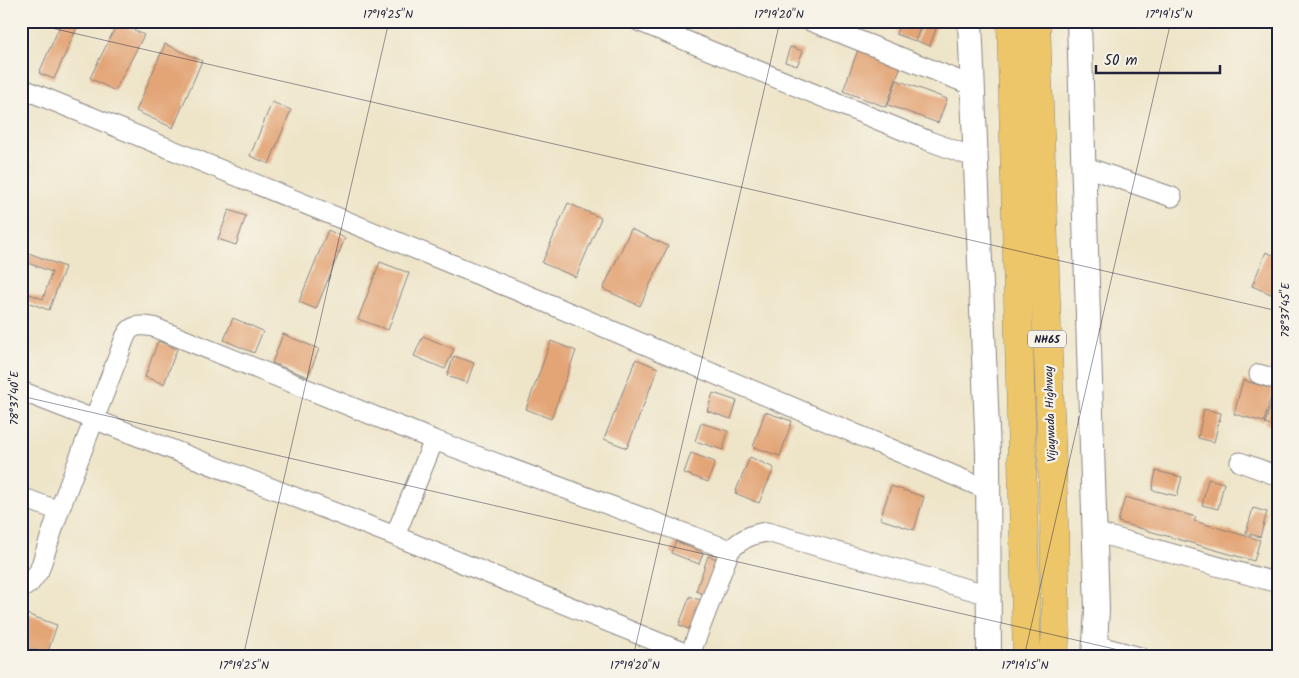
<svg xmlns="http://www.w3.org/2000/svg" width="1299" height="678" font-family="Kalam,sans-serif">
  <rect width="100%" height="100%" fill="#f7f3e8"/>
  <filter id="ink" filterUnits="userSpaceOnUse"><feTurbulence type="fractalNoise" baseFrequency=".02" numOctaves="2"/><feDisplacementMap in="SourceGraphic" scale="10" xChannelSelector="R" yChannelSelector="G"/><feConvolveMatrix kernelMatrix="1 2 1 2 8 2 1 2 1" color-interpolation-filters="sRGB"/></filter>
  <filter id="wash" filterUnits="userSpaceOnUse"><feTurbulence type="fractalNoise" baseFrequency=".0096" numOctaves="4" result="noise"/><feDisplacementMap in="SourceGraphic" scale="20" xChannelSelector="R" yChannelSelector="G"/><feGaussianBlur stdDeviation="1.12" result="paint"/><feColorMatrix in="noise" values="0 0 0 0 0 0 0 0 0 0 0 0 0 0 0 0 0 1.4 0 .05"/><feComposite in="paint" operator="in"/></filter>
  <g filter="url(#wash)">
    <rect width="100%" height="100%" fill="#eee5c9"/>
    <g id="blocks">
      <path fill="#e3a476" d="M 62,21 L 80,21 L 54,79 L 39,73 Z
        M 901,21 L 920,28 L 915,41 L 896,34 Z
        M 925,21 L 938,22 L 930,46 L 917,41 Z
        M 118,22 L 144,35 L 115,91 L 90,78 Z
        M 165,44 L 202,61 L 173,128 L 136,111 Z
        M 790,47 L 803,51 L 797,66 L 785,62 Z
        M 859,47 L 902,63 L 886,107 L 843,91 Z
        M 897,80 L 947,99 L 938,123 L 888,105 Z
        M 272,102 L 291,110 L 269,164 L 250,156 Z
        M 21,164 L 30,168 L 21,191 Z
        M 568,203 L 601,218 L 576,277 L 542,263 Z
        M 229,210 L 246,216 L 236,245 L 218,239 Z
        M 631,229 L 668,246 L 640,306 L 603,289 Z
        M 328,230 L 345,238 L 316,309 L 299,302 Z
        M 21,250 L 65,267 L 49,310 L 21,300 L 21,291 L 43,299 L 52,272 L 25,262 L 21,272 Z
        M 1266,252 L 1278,257 L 1278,297 L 1252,286 Z
        M 380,262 L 409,273 L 388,330 L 358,319 Z
        M 233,318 L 263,331 L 254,353 L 224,340 Z
        M 283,334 L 319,349 L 308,377 L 272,363 Z
        M 423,336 L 454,349 L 445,369 L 414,356 Z
        M 158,341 L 177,349 L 164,384 L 145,377 Z
        M 551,341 L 576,351 L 551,419 L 526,409 Z
        M 454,356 L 474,363 L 467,383 L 447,376 Z
        M 636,359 L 658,368 L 627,448 L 604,439 Z
        M 1243,380 L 1273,389 L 1264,422 L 1234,414 Z
        M 1277,383 L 1278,383 L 1278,428 L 1265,424 Z
        M 713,393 L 737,401 L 731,419 L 707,411 Z
        M 1204,409 L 1221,413 L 1214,442 L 1198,438 Z
        M 765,412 L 792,421 L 780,456 L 753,447 Z
        M 701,423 L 728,431 L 723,450 L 695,441 Z
        M 691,453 L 715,462 L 708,482 L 684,473 Z
        M 750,457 L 774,468 L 759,503 L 735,493 Z
        M 1156,471 L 1182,477 L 1177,496 L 1152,490 Z
        M 1208,479 L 1224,483 L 1218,509 L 1202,505 Z
        M 891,486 L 924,497 L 914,530 L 880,519 Z
        M 1125,497 L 1196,517 L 1194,521 L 1260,540 L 1254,561 L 1118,522 Z
        M 1253,508 L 1267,512 L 1260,537 L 1246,533 Z
        M 676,541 L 703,553 L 699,564 L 671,553 Z
        M 708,556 L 717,559 L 705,595 L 696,591 Z
        M 690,596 L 702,601 L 691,630 L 679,625 Z
        M 21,612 L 57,625 L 47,654 L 21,645 Z"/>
    </g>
  </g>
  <g filter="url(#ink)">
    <use href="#blocks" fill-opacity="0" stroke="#888482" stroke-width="1"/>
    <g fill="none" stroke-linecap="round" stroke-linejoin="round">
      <g stroke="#888482" stroke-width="21">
        <path id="minor" d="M 638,21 L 929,141 L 976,158
          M 810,21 L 973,86
          M 21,88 L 547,303 L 988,490
          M 1083,166 L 1172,197
          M 1259,374 L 1278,380
          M 21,391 L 395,536 L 690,655
          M 1240,462 L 1278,476
          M 21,497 L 59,511
          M 1094,532 L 1278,583
          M 395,536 L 434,440
          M 21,589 L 30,583 L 39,571 L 59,511 L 118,357 C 127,334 125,322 153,327 L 434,440 L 730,550
          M 1095,645 L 1140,657
          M 689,657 L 730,550 C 742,539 751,534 767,532 L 989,595"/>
      </g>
      <g stroke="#888482" stroke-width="26">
        <path id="tertiary" d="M 970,21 L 988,453 L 989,657
          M 1079,21 L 1097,610 L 1094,657"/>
      </g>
      <g stroke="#888482" stroke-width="29">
        <path id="trunk" d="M 1011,21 L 1027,657
          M 1036,21 L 1054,520 L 1056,628 L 1054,657"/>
      </g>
      <use href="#minor" stroke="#fff" stroke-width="19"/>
      <use href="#tertiary" stroke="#fff" stroke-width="24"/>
      <use href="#trunk" stroke="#ecc669" stroke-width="28"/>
    </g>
  </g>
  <path fill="none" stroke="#22223b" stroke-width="1" stroke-opacity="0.45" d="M 21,21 L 1278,311M 21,396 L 1149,657M 243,657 L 389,21M 633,657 L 780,21M 1024,657 L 1171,21"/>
  <g text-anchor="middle" stroke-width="4.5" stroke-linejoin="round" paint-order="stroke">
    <rect fill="#f7f3e8" stroke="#62616f" stroke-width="1" x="1028" y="330.5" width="38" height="17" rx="4"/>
    <g font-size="11" font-weight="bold" fill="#22223b">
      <text x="1047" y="343">NH65</text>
    </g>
    <g font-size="12" fill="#22223b" stroke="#f7f3e8">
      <text transform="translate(1050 414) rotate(-92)" y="4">Vijaywada Highway</text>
    </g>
  </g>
  <rect width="1299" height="678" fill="none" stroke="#f7f3e8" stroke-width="55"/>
  <path d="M1096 65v8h124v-8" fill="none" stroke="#22223b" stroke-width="2.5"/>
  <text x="1104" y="65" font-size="15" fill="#22223b" stroke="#f7f3e8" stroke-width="4" paint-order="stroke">50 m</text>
  <rect x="28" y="28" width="1244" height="622" fill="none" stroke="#22223b" stroke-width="2"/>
  <g font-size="12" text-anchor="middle" fill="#22223b">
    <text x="388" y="18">17°19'25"N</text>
    <text x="779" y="18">17°19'20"N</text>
    <text x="1169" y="18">17°19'15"N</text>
    <text transform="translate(1285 310) rotate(-90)" y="4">78°37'45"E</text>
    <text transform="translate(14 398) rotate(-90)" y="4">78°37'40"E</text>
    <text x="244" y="669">17°19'25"N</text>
    <text x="635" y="669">17°19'20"N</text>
    <text x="1025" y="669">17°19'15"N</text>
  </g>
</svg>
